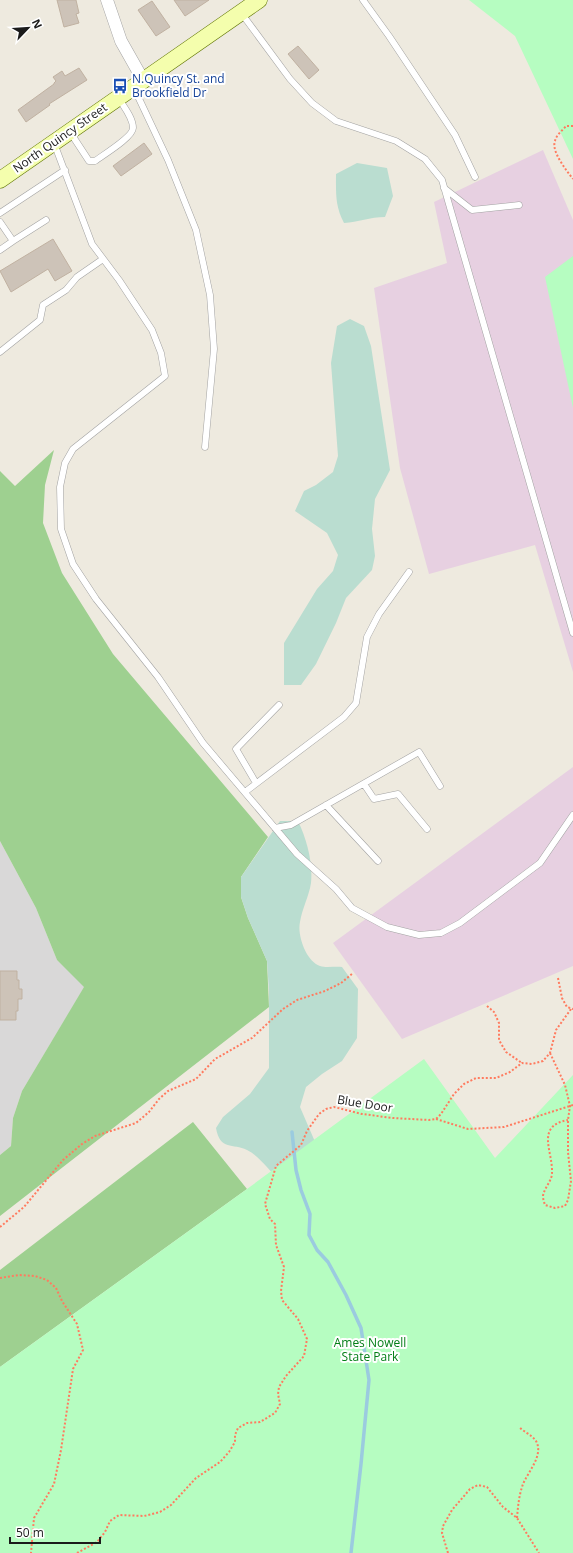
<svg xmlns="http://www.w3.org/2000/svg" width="573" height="1553" font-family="'Open Sans',sans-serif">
  <rect width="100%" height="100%" fill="#eeeadf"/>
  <path fill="#d9d8d8" d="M 0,841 L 36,908 L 57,960 L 85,986 L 22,1091 L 13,1118 L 11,1146 L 0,1155 Z"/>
  <path fill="#e7d0e1" d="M 543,150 L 573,220 L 573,672 L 535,545 L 429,574 L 400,468 L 374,288 L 447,263 L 434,202 Z
    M 573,767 L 573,966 L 402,1039 L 333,943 Z"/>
  <path fill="#9ed090" d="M 54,450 L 45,485 L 43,523 L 62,573 L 113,654 L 268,837 L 241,877 L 241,897 L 248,918 L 267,961 L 269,1007 L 0,1216 L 0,1155 L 11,1146 L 13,1118 L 22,1091 L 84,987 L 57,960 L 36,908 L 0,841 L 0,471 L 15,486 Z
    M 193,1122 L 247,1189 L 0,1367 L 0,1270 Z"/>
  <path fill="#baddd0" d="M 357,163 L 387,168 L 393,196 L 385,217 C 370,217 358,222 344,223 C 335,206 336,193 336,174 Z
    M 350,319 L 364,326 L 371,346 L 390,470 L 375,499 L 372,529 L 375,556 L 372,570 L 346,598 L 336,623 L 316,664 L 301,685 L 284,685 L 284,643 L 317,589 L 333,571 L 338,555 L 327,533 L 295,511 L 304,491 L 316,485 L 333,472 L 338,456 L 331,363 L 337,326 Z
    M 280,821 L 298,821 C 307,840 313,862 311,883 C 309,896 302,909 300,922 C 297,935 306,961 320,966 C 326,968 336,966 342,967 L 358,989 L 357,1038 L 342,1061 L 322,1074 L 306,1087 L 300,1107 L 322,1158 L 192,1553 L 279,1180 C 270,1171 258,1155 247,1150 C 233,1143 220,1151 216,1128 L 223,1117 L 250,1094 L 269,1068 L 269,992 L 267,961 L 248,918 L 241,897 L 241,877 Z"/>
  <path fill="#b6fdc1" d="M 469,0 L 573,0 L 573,159 L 515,36 Z
    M 573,256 L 573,408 L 545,277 Z
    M 424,1059 L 495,1158 L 573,1075 L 573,1553 L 0,1553 L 0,1367 L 247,1189 Z"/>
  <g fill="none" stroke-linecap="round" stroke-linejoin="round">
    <path stroke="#9bcbdf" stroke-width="3.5" d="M 292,1132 L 296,1170 L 301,1190 L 310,1214 L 309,1235 L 317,1250 L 328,1262 L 346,1295 L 361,1328 L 369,1380 L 361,1464 L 351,1553"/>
  </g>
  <path fill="#cdc3b8" stroke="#c0b1a1" d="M 57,0 L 76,0 L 79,13 L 76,14 L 79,23 L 64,27 Z
    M 174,0 L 209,0 L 185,16 Z
    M 152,1 L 170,27 L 156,36 L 138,10 Z
    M 298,46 L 319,70 L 309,79 L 288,54 Z
    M 79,68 L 87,80 L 49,104 L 50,105 L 26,122 L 18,110 L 54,84 L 54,83 L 56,81 L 53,77 L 62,71 L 65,76 Z
    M 144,143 L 152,154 L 121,176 L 113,166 Z
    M 53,239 L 72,271 L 55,281 L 48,269 L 11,292 L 0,271 Z
    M 0,971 L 17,971 L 17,980 L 19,980 L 19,989 L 22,989 L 22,999 L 18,999 L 18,1011 L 16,1011 L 16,1020 L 0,1020 Z"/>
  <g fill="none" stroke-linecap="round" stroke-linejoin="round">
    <g stroke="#a2a2a2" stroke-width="7">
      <path id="service" d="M 363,0 L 389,36 L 455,135 L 475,177
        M 242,14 L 290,79 L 312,103 L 336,121 L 396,141 L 425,159 L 442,180 L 573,633
        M 134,88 L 168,160 L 196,230 L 210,295 L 214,349 L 205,447
        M 70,132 L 89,161 L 95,161 C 103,155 133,137 133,128 C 133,118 124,107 119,99
        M 54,143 L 92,244 L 119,280 L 152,330 L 161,353 L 165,376 L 73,449 L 65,463 L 60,487 L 61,529 L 73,564 L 96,599 L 158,677 L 203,743 L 297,854 L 336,889 L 352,908 L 387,927 L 419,935 L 441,933 L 460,923 L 540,863 L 573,815
        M 444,188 L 472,210 L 519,205
        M 0,213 L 65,170
        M 0,222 L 13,241 L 46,220
        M 0,250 L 13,241
        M 0,352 L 40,320 L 43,305 L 66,290 L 77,277 L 103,259
        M 256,783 L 236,749 L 279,705
        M 364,784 L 374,799 L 398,794 L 427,829
        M 245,792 L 344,717 L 356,703 L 367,637 L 379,614 L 409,572
        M 326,805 L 378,861
        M 275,828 L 291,825 L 419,752 L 440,786"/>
    </g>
    <g stroke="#a2a2a2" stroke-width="13">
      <path id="minor" d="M 107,0 L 121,41 L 143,80"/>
    </g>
    <g stroke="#5f7400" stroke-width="17">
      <path id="secondary" d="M 0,180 L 259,0"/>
    </g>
    <path stroke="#ff7b5f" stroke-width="2" stroke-dasharray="2 2" stroke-linecap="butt" d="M 573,126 L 566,126 C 563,130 556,135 555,141 C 551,151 566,170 573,179
      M 558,978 L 562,998 L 567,1007 L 573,1009
      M 487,1006 L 494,1012 L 499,1023 L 499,1040 L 506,1052 L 522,1063
      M 550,1053 L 565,1085 L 570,1106 L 568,1120 L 568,1152 L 571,1181 L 568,1200 L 565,1206 L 555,1208 L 545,1205 C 544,1202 543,1199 543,1196 C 544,1188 552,1181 552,1173 C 553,1151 535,1126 568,1120
      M 436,1119 L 468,1129 L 504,1127 L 573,1105
      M 0,1227 L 24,1207 L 63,1160 L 82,1144 L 95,1136 L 136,1123 L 149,1112 L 159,1099 L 168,1091 L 196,1079 L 215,1059 L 252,1038 L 283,1009 L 297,1000 L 325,991 L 341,983 L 352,974
      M 0,1278 L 19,1275 L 35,1276 L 47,1280 L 56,1288 L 62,1301 L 77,1324 L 83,1350 L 73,1369 L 61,1450 L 54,1484 L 34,1518 L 31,1553
      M 517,1518 C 518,1506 519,1495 523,1484 C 528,1472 544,1455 536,1441 C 532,1435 524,1432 519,1427
      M 77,1553 L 97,1542 L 105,1532 L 110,1521 L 119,1515 L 144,1516 L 160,1512 L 171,1505 L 196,1478 L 220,1462 L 229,1452 L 235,1442 L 235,1435 L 238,1428 L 247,1423 L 260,1422 L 275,1413 L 280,1404 L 278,1394 L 279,1387 L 286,1376 L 304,1356 L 307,1339 L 298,1319 L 282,1300 L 281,1291 L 284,1267 L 276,1245 L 275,1224 L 270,1219 L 265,1204 L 276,1166 L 301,1145 L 307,1131 L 319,1114 L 326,1109 L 334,1107 L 362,1114 L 393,1118 L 429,1120 L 436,1119 L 441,1114 L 454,1094 L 464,1084 L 476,1078 L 496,1078 L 510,1072 L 522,1063 L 532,1064 L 543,1061 L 550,1053 L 556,1030 L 571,1009
      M 448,1553 L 442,1533 L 443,1526 L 452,1510 L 470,1489 L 478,1485 L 487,1487 L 503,1507 L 517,1518 L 539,1553"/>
    <use href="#service" stroke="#fff" stroke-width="6"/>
    <use href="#minor" stroke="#fff" stroke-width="12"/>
    <use href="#secondary" stroke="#f4fead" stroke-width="16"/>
  </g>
  <defs>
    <g id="bus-bare" transform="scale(1.2)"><path d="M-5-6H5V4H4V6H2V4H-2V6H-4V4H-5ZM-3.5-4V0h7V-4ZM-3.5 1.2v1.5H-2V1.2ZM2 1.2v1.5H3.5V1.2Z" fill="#1a4fb4" stroke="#fff" stroke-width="2.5" paint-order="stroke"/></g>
  </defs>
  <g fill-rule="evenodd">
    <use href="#bus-bare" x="120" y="86"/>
  </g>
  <g text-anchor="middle" stroke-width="4" stroke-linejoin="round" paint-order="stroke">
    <g font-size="12" fill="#164399" stroke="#fff" text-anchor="start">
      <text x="132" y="83">N.Quincy St. and<tspan x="132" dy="14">Brookfield Dr</tspan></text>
    </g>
    <g font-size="12" fill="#1b1b1b" stroke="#fff">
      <text transform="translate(60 138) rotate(-35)" y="4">North Quincy Street</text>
      <text transform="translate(365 1104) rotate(9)" y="4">Blue Door</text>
    </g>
    <g font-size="12" fill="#037e16" stroke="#fff">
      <text x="370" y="1347">Ames Nowell<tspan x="370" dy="14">State Park</tspan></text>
    </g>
  </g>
  <g transform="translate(28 28) rotate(65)" stroke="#ffffff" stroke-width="3" paint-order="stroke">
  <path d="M0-3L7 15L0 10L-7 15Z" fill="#1b1b1b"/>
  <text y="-6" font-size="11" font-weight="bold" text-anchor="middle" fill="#1b1b1b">N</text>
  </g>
  <path d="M10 1537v6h90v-6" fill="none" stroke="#1b1b1b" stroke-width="2"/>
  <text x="16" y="1537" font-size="12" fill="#1b1b1b" stroke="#ffffff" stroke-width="3" paint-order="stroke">50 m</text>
</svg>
